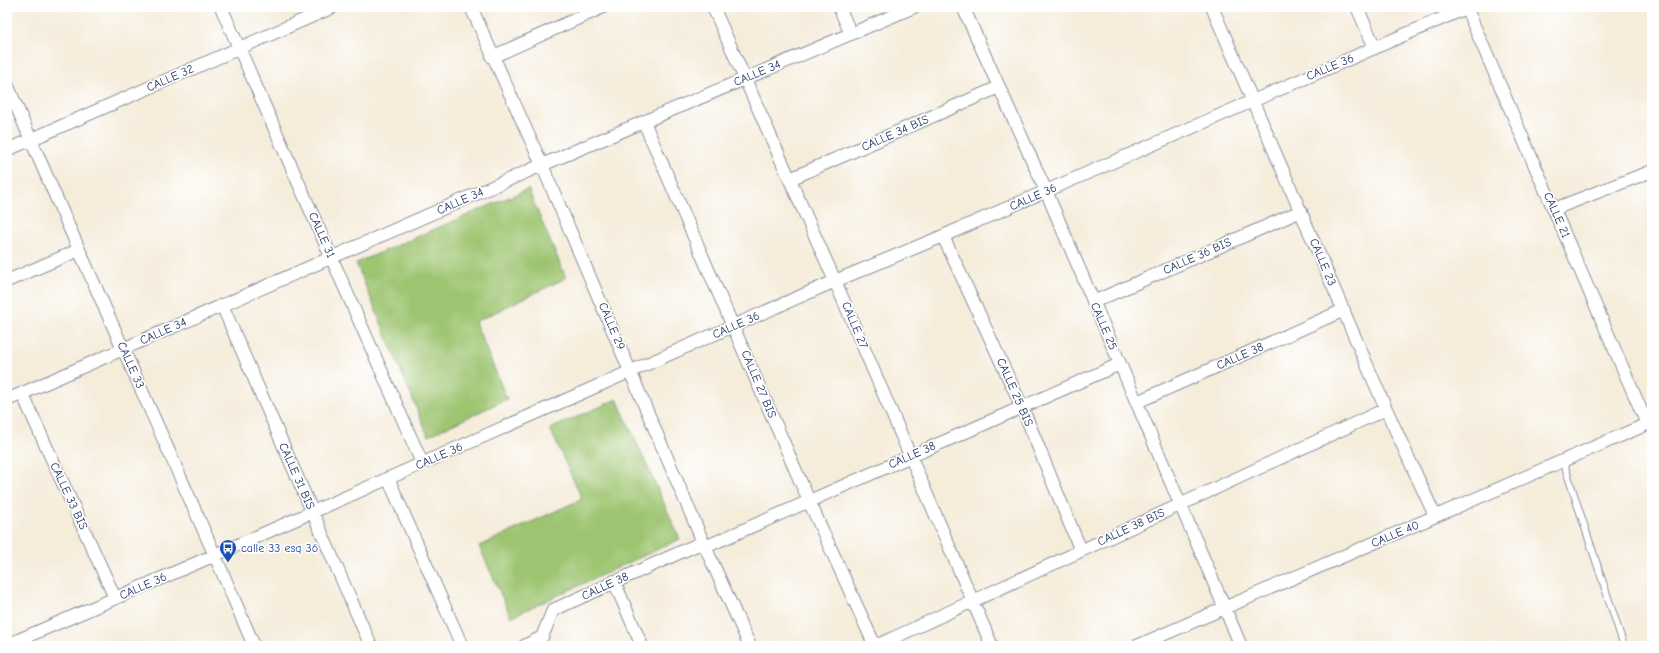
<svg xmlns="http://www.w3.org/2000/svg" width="1659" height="653" font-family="'Comic Neue',sans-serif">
  <rect width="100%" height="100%" fill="#fff"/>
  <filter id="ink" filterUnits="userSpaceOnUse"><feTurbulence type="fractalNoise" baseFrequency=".025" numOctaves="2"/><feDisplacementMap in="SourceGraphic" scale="8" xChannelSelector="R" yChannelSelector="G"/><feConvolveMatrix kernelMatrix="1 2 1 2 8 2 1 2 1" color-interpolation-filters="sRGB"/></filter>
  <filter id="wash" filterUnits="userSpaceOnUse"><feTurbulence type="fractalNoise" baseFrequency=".012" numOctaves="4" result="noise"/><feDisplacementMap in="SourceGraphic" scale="16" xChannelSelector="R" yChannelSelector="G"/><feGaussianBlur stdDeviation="0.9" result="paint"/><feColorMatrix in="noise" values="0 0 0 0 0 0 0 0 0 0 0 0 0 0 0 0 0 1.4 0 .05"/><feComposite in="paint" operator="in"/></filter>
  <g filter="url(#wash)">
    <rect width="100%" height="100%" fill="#f5ecda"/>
    <path fill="#9dc46f" stroke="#5c7a66" d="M 528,189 L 566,278 L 475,322 L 507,399 L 428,436 L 356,263 Z
      M 617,399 L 680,539 L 511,617 L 479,546 L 582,499 L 550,429 Z"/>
  </g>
  <g filter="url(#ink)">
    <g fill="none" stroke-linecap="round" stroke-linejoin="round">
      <g stroke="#888e9c" stroke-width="8">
        <path id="lane" d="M 1563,461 L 1624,646"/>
      </g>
      <g stroke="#888e9c" stroke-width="14">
        <path id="street" d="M 221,7 L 422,463
          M 471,7 L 542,165 L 703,542 L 750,646
          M 713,7 L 835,281 L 992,646
          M 839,7 L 851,34
          M 963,7 L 1046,191 L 1241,646
          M 1212,7 L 1386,409 L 1435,516
          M 1357,7 L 1375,48
          M 1466,7 L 1647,424
          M 492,57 L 603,7
          M 7,84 C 87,273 174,458 254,646
          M 644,122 L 809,501 L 875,646
          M 7,150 L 333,7
          M 790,179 L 999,87
          M 1554,209 L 1652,171
          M 943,236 L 1022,407 L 1081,551
          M 7,281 L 79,250
          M 1093,302 L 1301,211
          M 222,305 L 371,646
          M 22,393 L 115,598
          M 7,400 L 542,165 L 914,7
          M 1137,402 L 1344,310
          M 388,478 L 462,646
          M 705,547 L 1120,364
          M 614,581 L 642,646
          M 7,645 L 215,555 L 835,281 L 943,236 L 1466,8
          M 524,646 L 542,637 L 553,610 L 703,542
          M 876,646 L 1386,409
          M 1137,646 L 1652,422"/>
      </g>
      <use href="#lane" stroke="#fff" stroke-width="6"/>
      <use href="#street" stroke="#fff" stroke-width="12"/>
    </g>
  </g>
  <defs>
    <g id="bus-pin" transform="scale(0.9)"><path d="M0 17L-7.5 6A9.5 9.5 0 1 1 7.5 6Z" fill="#1a4fb4" stroke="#fff"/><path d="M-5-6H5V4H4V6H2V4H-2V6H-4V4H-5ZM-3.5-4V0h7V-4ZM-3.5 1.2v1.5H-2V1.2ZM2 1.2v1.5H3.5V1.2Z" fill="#fff"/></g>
  </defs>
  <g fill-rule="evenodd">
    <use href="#bus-pin" x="228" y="548"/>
  </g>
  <g text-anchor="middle" stroke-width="3.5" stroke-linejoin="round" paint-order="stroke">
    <g font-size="12" fill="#1b2f5e" stroke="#fff">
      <text transform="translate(1330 67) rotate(-23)" y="4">CALLE 36</text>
      <text transform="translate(757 73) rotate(-23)" y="4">CALLE 34</text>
      <text transform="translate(170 78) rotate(-24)" y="4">CALLE 32</text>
      <text transform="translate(895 133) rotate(-24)" y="4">CALLE 34 BIS</text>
      <text transform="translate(1033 197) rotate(-24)" y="4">CALLE 36</text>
      <text transform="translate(460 201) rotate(-24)" y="4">CALLE 34</text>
      <text transform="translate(1557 215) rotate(66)" y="4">CALLE 21</text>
      <text transform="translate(322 235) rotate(66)" y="4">CALLE 31</text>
      <text transform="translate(1197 256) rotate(-24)" y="4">CALLE 36 BIS</text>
      <text transform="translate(1323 262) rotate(67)" y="4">CALLE 23</text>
      <text transform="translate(736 325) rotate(-24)" y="4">CALLE 36</text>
      <text transform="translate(855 325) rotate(67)" y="4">CALLE 27</text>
      <text transform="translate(612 326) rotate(67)" y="4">CALLE 29</text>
      <text transform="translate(1104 326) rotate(67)" y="4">CALLE 25</text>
      <text transform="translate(163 331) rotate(-24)" y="4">CALLE 34</text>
      <text transform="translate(1240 356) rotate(-24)" y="4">CALLE 38</text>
      <text transform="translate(131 365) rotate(66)" y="4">CALLE 33</text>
      <text transform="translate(759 384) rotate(67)" y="4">CALLE 27 BIS</text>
      <text transform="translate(1015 392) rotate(66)" y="4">CALLE 25 BIS</text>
      <text transform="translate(912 455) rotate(-24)" y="4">CALLE 38</text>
      <text transform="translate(439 456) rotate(-24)" y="4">CALLE 36</text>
      <text transform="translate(297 476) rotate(66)" y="4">CALLE 31 BIS</text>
      <text transform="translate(69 496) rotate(65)" y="4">CALLE 33 BIS</text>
      <text transform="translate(1131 527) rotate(-25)" y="4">CALLE 38 BIS</text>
      <text transform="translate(1395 534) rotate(-23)" y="4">CALLE 40</text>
      <text transform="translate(143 586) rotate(-24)" y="4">CALLE 36</text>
      <text transform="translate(605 586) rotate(-25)" y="4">CALLE 38</text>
    </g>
    <g font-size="12" fill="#164399" stroke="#fff" text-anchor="start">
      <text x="241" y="552">calle 33 esq 36</text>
    </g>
  </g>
  <rect width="1659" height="653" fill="none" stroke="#fff" stroke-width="24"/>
</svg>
